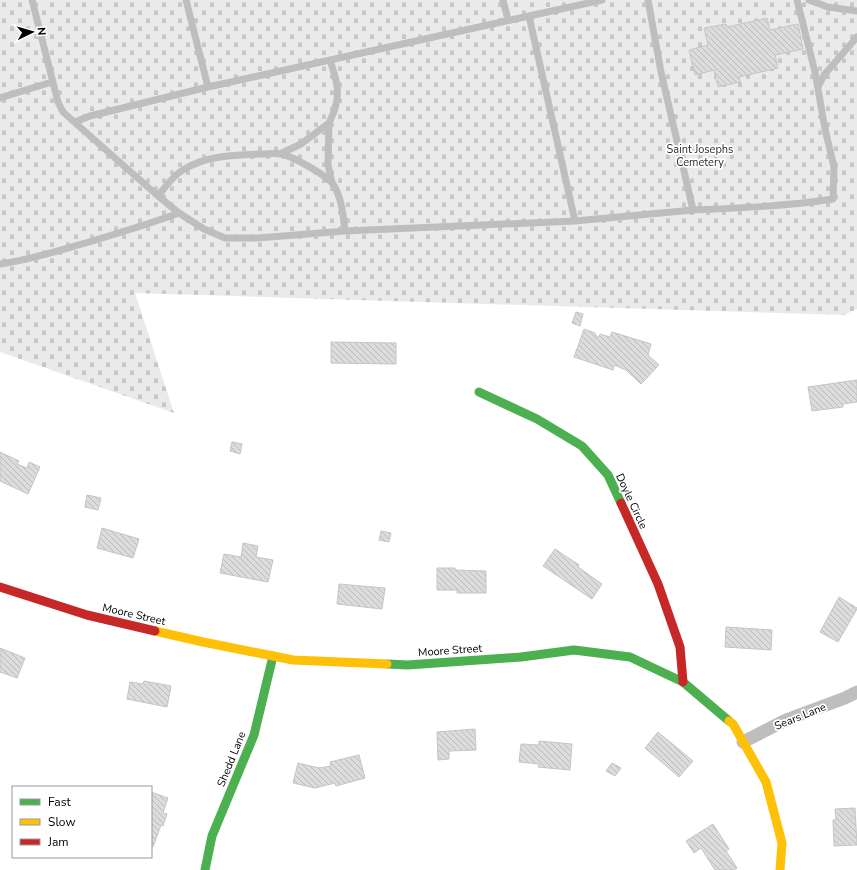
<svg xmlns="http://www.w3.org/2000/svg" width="857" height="870" font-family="'Nunito Sans',sans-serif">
  <defs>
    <pattern id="cemetery-stones" width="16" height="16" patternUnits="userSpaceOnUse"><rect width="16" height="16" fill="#eaeaea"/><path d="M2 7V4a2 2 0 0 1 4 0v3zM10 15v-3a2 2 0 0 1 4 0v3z" fill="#c7c7c7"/></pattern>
    <pattern id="building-back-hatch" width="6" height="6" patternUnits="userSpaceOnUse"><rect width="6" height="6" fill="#dcdcdc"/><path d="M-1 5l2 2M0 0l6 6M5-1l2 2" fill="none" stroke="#bbb"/></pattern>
  </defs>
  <rect width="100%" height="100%" fill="#fff"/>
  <path fill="url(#cemetery-stones)" d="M 0,0 L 857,0 L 857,309 L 844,315 L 135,293 L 174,413 L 0,352 Z"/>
  <path fill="url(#building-back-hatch)" stroke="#c5c5c5" d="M 767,18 L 770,30 L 798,24 L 803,49 L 775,55 L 778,68 L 739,77 L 740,82 L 718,87 L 714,70 L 695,75 L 689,50 L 708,45 L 704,28 L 726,24 L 727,27 Z
    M 576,312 L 583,314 L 580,326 L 572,323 Z
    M 584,329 L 595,333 L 595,335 L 599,337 L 600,334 L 610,337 L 612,332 L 651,344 L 648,355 L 659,365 L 641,384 L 626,370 L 614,365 L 613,370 L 574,357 Z
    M 331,342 L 396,343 L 396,364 L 331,363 Z
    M 857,380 L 857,402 L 843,404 L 843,407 L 812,411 L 808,387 Z
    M 232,442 L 242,444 L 240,454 L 230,451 Z
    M 0,452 L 19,461 L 17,464 L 27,468 L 29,462 L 40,467 L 28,494 L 0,481 Z
    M 87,495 L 101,498 L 98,510 L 85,507 Z
    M 102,528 L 139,539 L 133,558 L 97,548 Z
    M 381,531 L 391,533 L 389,542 L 379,540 Z
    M 243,543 L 258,546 L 256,557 L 273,560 L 268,582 L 220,573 L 224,554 L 241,557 Z
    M 555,549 L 579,565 L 578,567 L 602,584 L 592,599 L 543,566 Z
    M 437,568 L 455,568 L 455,570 L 486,571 L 486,593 L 457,593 L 457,590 L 437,590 Z
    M 339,584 L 385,588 L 382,609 L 337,604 Z
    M 839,597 L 857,608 L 857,609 L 838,642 L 820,632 Z
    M 726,627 L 772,630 L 771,650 L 725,647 Z
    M 0,648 L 25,658 L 17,678 L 0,672 Z
    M 144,681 L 171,686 L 167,707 L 127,699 L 130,682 L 143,684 Z
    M 475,729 L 476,750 L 449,751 L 449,759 L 438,760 L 437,732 Z
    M 658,732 L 693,761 L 679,777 L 645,748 Z
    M 539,741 L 572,744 L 570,770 L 538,767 L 539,764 L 519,762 L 521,744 L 539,745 Z
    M 359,755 L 365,778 L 336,786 L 335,783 L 315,788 L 293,783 L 298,763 L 319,768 L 331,766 L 330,762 Z
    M 612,763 L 621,768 L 615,776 L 606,771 Z
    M 151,792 L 168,798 L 163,813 L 167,814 L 163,826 L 161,825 L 153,847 L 151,846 Z
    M 855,808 L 857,845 L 834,846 L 833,820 L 836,820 L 835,809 Z
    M 713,824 L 729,849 L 726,851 L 737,868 L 734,870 L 715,870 L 701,848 L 694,853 L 686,841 Z"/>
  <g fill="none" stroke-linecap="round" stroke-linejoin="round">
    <path stroke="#bebebe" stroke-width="7" d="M 32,0 L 58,102 L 63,112 L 158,196
      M 186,0 L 208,87 L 529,16
      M 503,0 L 508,20
      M 648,0 L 661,72 L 693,210 C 740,208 787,206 833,199 L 834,167 L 825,129 L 815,72 L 797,0
      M 809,0 L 828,7 L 857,11
      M 818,87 L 824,75 L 857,37
      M 0,98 L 52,82
      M 75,122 L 90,116 L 208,87
      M 329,123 C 331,118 334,113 335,108 C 341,91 335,76 330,60
      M 280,154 L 301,144 L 329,123 L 328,165 L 332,183
      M 575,221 L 693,210
      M 345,231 C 343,215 342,198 333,184 C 326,175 292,156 281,154 C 275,153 268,154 262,154 C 236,155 206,155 183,170 C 172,176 166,187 158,196 L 179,213 L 204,229 L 225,238 L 258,238 L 345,231 L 575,221 L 529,16 L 602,0
      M 0,264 C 30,260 60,250 89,242 C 119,233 149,224 179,213"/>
    <path stroke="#bebebe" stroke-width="13" d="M 743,742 L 786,720 L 845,698 L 857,692"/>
    <path stroke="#4caf50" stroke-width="9" d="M 479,392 L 537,419 L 582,446 L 608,475 L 621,503
      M 387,664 L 408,665 L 521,657 L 574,650 L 630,657 L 683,682 L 729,721
      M 205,870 L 212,836 L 254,735 L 273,656"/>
    <path stroke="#ffc107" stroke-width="9" d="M 155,631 L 203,642 L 293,660 L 387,664
      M 729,721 L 733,724 L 766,782 L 782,843 L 780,870"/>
    <path stroke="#c62828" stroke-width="9" d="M 621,503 L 658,584 L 680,647 L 683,682
      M 0,587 L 87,615 L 155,631"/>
  </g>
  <g text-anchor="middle" stroke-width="3.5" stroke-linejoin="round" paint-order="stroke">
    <g font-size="11" fill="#2f2f2f" stroke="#fff">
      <text x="700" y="153">Saint Josephs<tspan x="700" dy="13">Cemetery</tspan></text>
    </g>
    <g font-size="11" fill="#000" stroke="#fff">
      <text transform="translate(632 501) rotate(65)" y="4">Doyle Circle</text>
      <text transform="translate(134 614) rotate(13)" y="4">Moore Street</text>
      <text transform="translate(450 650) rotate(-4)" y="4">Moore Street</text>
      <text transform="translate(800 716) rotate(-22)" y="4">Sears Lane</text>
      <text transform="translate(231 759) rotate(-68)" y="4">Shedd Lane</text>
    </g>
  </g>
  <rect x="12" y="786" width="140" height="72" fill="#ffffff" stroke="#999999"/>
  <rect x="20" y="799" width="20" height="6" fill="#4caf50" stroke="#999999"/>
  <text x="48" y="806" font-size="12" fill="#000000">Fast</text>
  <rect x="20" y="819" width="20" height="6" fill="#ffc107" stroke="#999999"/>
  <text x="48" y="826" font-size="12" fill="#000000">Slow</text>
  <rect x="20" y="839" width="20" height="6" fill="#c62828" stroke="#999999"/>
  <text x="48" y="846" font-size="12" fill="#000000">Jam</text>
  <g transform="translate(32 32) rotate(85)" stroke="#ffffff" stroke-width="3" paint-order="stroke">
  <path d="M0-3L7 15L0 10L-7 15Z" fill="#000000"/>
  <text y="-6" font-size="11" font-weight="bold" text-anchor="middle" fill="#000000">N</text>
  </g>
</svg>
